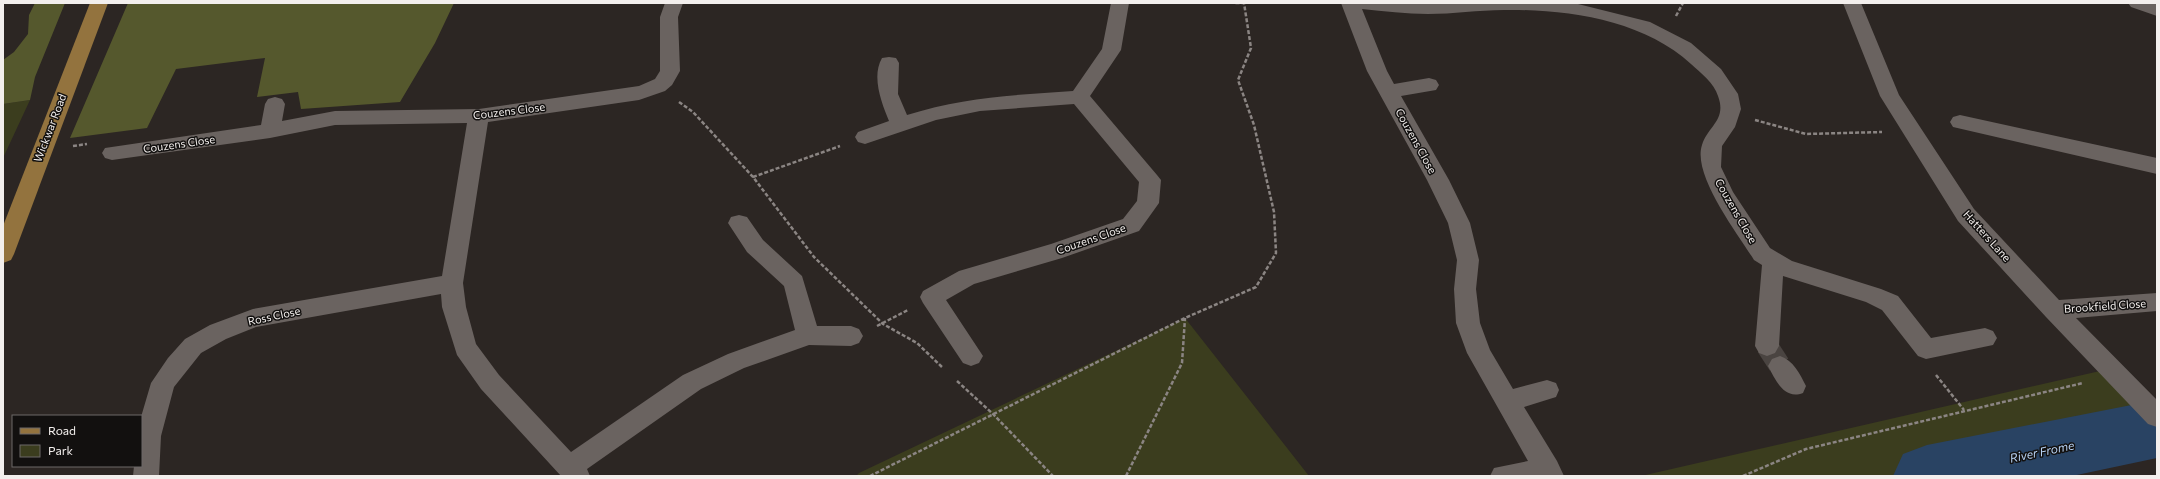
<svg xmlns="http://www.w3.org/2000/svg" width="2160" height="479" font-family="Commissioner,sans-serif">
  <rect width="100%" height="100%" fill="#2c2623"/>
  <path fill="#3b3d1e" d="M 30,100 L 3,158 L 3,104 Z
    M 1185,318 L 1309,476 L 856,476 L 859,473 Z
    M 2100,371 L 2157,430 L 2157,449 L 2063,476 L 1641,476 Z"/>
  <path fill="#55582d" d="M 35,3 L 65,3 L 35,77 L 30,100 L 3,104 L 3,60 L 14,52 L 28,34 L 29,15 Z
    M 128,3 L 454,3 L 435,43 L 400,102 L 301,109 L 298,92 L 257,97 L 265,58 L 176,69 L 147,128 L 70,138 Z"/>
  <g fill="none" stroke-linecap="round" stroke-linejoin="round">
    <path fill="#294363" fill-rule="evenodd" d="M 2157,400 L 2157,458 L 2072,476 L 1893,476 L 1903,454 L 1927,445 Z"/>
    <path stroke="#4a4441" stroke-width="22" stroke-dasharray="22 11" stroke-linecap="butt" d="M 1767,346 L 1780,366"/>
    <path stroke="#8b8583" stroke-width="2.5" stroke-dasharray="4 2" stroke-linecap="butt" d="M 1676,16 L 1683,3
      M 679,102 L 693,112 L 753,177 L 814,257 L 883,324 L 917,343 L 943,368
      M 1755,120 L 1806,134 L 1882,132
      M 73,146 L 87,144
      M 753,177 L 840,146
      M 877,326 L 908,310
      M 1936,375 L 1964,410
      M 957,381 L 993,414 L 1053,476
      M 870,476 L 1185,318 L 1256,287 L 1276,253 L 1274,212 L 1254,125 L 1238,80 L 1251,48 L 1244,3 L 1234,3
      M 1126,476 L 1182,363 L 1185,318
      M 1743,476 L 1806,449 L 2083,383"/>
    <path fill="#6a6360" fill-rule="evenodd" d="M 665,3 L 683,3 L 678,17 L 680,71 L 672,85 L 665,91 L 639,100 L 488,122 L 463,283 L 466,307 L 476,344 L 499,375 L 571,452 L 683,375 L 728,354 L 795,330 L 784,286 L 747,252 L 728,223 L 731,217 L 739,215 L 747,217 L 763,240 L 802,276 L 817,326 L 851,326 L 859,329 L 863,336 L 859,343 L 851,346 L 809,345 L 744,368 L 701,389 L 587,469 L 590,476 L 561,476 L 481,389 L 457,355 L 442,307 L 441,294 L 256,327 L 226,339 L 201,353 L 174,387 L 161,436 L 159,476 L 133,476 L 134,466 L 141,466 L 141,417 L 151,383 L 168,358 L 185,339 L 210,325 L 253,309 L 442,276 L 467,123 L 335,125 L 270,138 L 112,160 L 105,158 L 102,153 L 105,148 L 261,125 L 265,104 L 268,99 L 275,97 L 282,99 L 285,104 L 282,121 L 335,111 L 479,109 L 639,86 L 655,79 L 660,71 L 660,17 Z
      M 1111,3 L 1129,3 L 1121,50 L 1090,96 L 1157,175 L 1161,180 L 1159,203 L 1139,231 L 1062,258 L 974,284 L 946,300 L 983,356 L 979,363 L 971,366 L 963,363 L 923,303 L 920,297 L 923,291 L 959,271 L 1051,244 L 1123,219 L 1137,201 L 1139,182 L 1074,104 L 980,111 L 936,120 L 865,144 L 858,142 L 855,137 L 858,132 L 889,121 C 882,104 871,77 882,58 L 889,57 L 896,58 L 899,63 L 898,94 L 907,115 C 963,97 1015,95 1073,91 L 1102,49 Z
      M 1341,3 L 1574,3 L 1650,22 L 1691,43 L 1721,69 L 1738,94 L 1741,109 L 1735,127 L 1722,146 L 1721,167 L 1733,192 L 1770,248 L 1792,261 L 1881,289 L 1898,296 L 1931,338 L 1985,328 L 1993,331 L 1997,338 L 1993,345 L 1926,359 L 1918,356 L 1882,310 L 1866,302 L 1783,276 L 1779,346 L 1775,353 L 1767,356 L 1759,353 L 1755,346 L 1762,265 L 1754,260 C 1738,234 1692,175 1702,145 C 1708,126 1727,120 1718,96 C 1714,83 1701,73 1691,64 C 1643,20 1567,9 1504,10 C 1478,10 1453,14 1428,14 C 1406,14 1384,11 1362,9 L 1387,71 L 1394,84 L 1429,78 L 1436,80 L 1439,85 L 1436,90 L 1401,96 L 1449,180 L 1470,223 L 1479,260 L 1476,289 L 1480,323 L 1490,350 L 1513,389 L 1547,380 L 1556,383 L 1559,390 L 1556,397 L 1524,407 L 1557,461 L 1564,476 L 1490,476 L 1494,468 L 1528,461 L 1467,353 L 1456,323 L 1454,289 L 1457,260 L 1448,223 L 1427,180 L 1367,71 Z
      M 1843,3 L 1861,3 L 1899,95 L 1974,209 L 2059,300 L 2157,293 L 2157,311 L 2076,318 L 2157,400 L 2157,427 L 2148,424 L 2046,317 L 1958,221 L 1880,96 Z
      M 2128,3 L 2157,4 L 2157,16 L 2131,7 Z
      M 1960,115 L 2157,158 L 2157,174 L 1953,127 L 1950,122 L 1953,117 Z
      M 1780,356 C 1793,360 1800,374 1806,386 L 1803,393 C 1784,400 1776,381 1768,366 L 1772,359 Z"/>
    <path fill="#93733e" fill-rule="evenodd" d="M 90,3 L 108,3 L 14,254 L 11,260 L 3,263 L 3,226 Z"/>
  </g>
  <g text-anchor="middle" stroke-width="3" stroke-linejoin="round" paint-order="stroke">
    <g font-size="11" fill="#f3efed" stroke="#12100f">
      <text transform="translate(509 111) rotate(-7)" y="4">Couzens Close</text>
      <text transform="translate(50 128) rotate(-69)" y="4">Wickwar Road</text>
      <text transform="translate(1416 141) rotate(61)" y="4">Couzens Close</text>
      <text transform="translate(179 144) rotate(-8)" y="4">Couzens Close</text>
      <text transform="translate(1736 211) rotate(60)" y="4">Couzens Close</text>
      <text transform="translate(1987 236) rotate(48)" y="4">Hatters Lane</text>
      <text transform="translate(1091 239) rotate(-19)" y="4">Couzens Close</text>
      <text transform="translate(2105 306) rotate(-4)" y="4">Brookfield Close</text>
      <text transform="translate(274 316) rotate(-12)" y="4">Ross Close</text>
    </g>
    <g font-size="12" font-style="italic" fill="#b7d2f4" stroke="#12100f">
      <text transform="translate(2042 452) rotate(-12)" y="4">River Frome</text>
    </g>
  </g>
  <rect width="2160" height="479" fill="none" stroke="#f3efed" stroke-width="8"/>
  <rect x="12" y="415" width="130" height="52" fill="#12100f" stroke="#6c6968"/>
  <rect x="20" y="428" width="20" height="6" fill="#93733e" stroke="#6c6968"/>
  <text x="48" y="435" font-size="12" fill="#f3efed">Road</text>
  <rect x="20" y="445" width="20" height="12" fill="#3b3d1e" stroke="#6c6968"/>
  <text x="48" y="455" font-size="12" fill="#f3efed">Park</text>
</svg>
